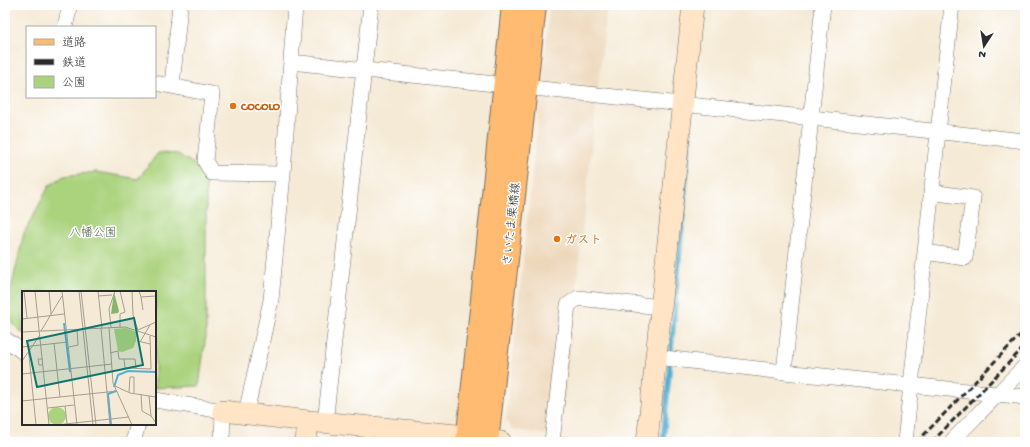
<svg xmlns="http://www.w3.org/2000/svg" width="1030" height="447" font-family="'Gochi Hand','Klee One',sans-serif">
  <rect width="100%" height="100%" fill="#fff"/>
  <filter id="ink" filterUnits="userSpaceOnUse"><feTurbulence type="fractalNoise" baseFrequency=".025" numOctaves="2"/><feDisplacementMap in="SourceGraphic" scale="8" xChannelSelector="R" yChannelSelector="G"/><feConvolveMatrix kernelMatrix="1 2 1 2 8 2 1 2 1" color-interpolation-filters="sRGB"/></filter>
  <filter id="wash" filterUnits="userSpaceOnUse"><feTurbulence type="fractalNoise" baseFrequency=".012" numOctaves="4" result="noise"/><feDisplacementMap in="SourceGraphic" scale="16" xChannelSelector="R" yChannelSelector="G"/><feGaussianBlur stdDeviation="0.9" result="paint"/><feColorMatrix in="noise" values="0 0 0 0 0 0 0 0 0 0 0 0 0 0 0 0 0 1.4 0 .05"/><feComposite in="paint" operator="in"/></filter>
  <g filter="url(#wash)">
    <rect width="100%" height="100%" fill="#f5ead5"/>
    <path fill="#edd7ba" d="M 550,5 L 607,5 L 560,437 L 512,429 L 506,420 Z"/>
    <path fill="#abd37e" stroke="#6b7f54" d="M 158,153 L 178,154 L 206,172 L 206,334 L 199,386 L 155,388 L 155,292 L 23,292 L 23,334 L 5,315 L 24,233 L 49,186 L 64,176 L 96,172 L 138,179 Z"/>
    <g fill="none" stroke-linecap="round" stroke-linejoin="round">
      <path stroke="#54afd2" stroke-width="5" d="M 663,442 L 690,136"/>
    </g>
  </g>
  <g filter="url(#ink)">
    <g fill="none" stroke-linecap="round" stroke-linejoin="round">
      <g stroke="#726e66" stroke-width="16">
        <path id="street" d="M 65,27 L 70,5
          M 291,62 L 1025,141
          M 155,83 L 212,94 L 205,161 L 212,173 L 283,174
          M 172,86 L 180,5
          M 925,252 L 965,258 L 973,198 L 931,192
          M 5,339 L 23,352
          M 656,357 L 784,372 L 1025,397
          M 784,372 L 823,5
          M 155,400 L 223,411 L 222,442
          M 246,413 L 271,300 L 283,174 L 295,5
          M 325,423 L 371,5
          M 133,442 L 138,424
          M 552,442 L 568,305 L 578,298 L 661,307
          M 905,442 L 925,252 L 952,5
          M 951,442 L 1025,366"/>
      </g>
      <g stroke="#726e66" stroke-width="22">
        <path id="secondary" d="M 223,411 L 308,421 L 467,436 L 501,442
          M 306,442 L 308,421
          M 647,442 L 693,5"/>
      </g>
      <g stroke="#726e66" stroke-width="24">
        <path id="primary" d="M 467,442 L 513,5
          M 487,442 L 535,5"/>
      </g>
      <use href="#street" stroke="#fff" stroke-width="15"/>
      <use href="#secondary" stroke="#ffe4c6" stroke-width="21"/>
      <use href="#primary" stroke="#ffbb71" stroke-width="22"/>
      <path stroke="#2b2b2b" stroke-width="3" stroke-dasharray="6 3" stroke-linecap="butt" d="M 917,442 L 1025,330
        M 932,442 L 1025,346"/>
    </g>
  </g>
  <g fill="#e8710a" stroke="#fff" stroke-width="1.5">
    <circle cx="233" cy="106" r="4"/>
    <circle cx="557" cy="239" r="4"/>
  </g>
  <g text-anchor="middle" stroke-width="3" stroke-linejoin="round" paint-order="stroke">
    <g font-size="12" font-weight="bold" fill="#c56008" stroke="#fff" text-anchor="start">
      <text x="241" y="110">COCOLO</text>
      <text x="565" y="243">ガスト</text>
    </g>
    <g font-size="12" fill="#2b2b2b" stroke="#fff">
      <text transform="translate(511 224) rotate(-84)" y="4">さいたま栗橋線</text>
    </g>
    <g font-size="12" fill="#515d44" stroke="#fff">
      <text x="93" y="236">八幡公園</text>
    </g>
  </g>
  <g transform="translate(22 291)">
    <rect width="134" height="134" fill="#f5ead5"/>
    <path d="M 104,37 L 114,41 L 114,50 L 111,57 L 100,61 L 96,60 L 92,38 ZM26 125a9 9 0 1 1 18 0a9 9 0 1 1-18 0Z" fill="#abd37e"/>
    <path d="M 92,1 L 97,20 L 96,22 L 89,23 Z" fill="#88b56d"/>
    <path fill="none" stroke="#54afd2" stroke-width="2" d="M 42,32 L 48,81M 92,96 L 96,84 L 106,80 L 134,81M 89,134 L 86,103 L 94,100"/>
    <path fill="none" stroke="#a49e91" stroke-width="1" d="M 2,0 L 5,27M 13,0 L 27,134M 27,0 L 29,23M 40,0 L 55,134M 57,0 L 71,134M 59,0 L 74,134M 76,0 L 80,37M 110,0 L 111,24 L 116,39M 117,0 L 119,6 L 134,5M 76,5 L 90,4M 119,6 L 121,19M 0,28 L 42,23M 87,36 L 91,92 L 110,134M 89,36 L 87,18 L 93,0M 98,36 L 98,23 L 103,21 L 98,0M 79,37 L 88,134M 114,39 L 116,50 L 128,53M 116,39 L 134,31M 19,40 L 40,5M 0,41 L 103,36 L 134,46M 118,51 L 128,34M 32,52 L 38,106M 6,55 L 14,134M 0,56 L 46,51M 47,56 L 56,54 L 55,39M 88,62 L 96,60 L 97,68 L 113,68 L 114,77M 21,68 L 16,68 L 17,74 L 21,74M 102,68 L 103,77 L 129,78 L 128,45M 0,70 L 18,44M 0,83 L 90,73M 93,95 L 108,102 L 134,106M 107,101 L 108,86 L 112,86 L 112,102M 119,103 L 120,120 L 129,125M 127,105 L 129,125 L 134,132M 0,110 L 95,100M 43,115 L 45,133M 26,117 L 52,114M 34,134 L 107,126"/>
    <path fill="#0f766e" fill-opacity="0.15" stroke="#0f766e" stroke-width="2" d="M 112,27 L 121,74 L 15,96 L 5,50 Z"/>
    <rect width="134" height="134" fill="none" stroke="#2b2b2b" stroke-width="2"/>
  </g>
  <rect width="1030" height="447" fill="none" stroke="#fff" stroke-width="20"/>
  <rect x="26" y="26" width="130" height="72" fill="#ffffff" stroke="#aaaaaa"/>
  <rect x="34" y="39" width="20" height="6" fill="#ffbb71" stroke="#aaaaaa"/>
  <text x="62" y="46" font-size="12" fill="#2b2b2b">道路</text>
  <rect x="34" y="59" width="20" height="6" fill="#2b2b2b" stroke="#aaaaaa"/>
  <text x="62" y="66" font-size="12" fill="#2b2b2b">鉄道</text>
  <rect x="34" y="76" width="20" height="12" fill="#abd37e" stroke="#aaaaaa"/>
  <text x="62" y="86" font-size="12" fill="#2b2b2b">公園</text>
  <g transform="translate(984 46) rotate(192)" stroke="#ffffff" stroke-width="3" paint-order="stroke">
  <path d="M0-3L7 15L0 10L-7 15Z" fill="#2b2b2b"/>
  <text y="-6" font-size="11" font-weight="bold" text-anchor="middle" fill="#2b2b2b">N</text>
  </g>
</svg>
